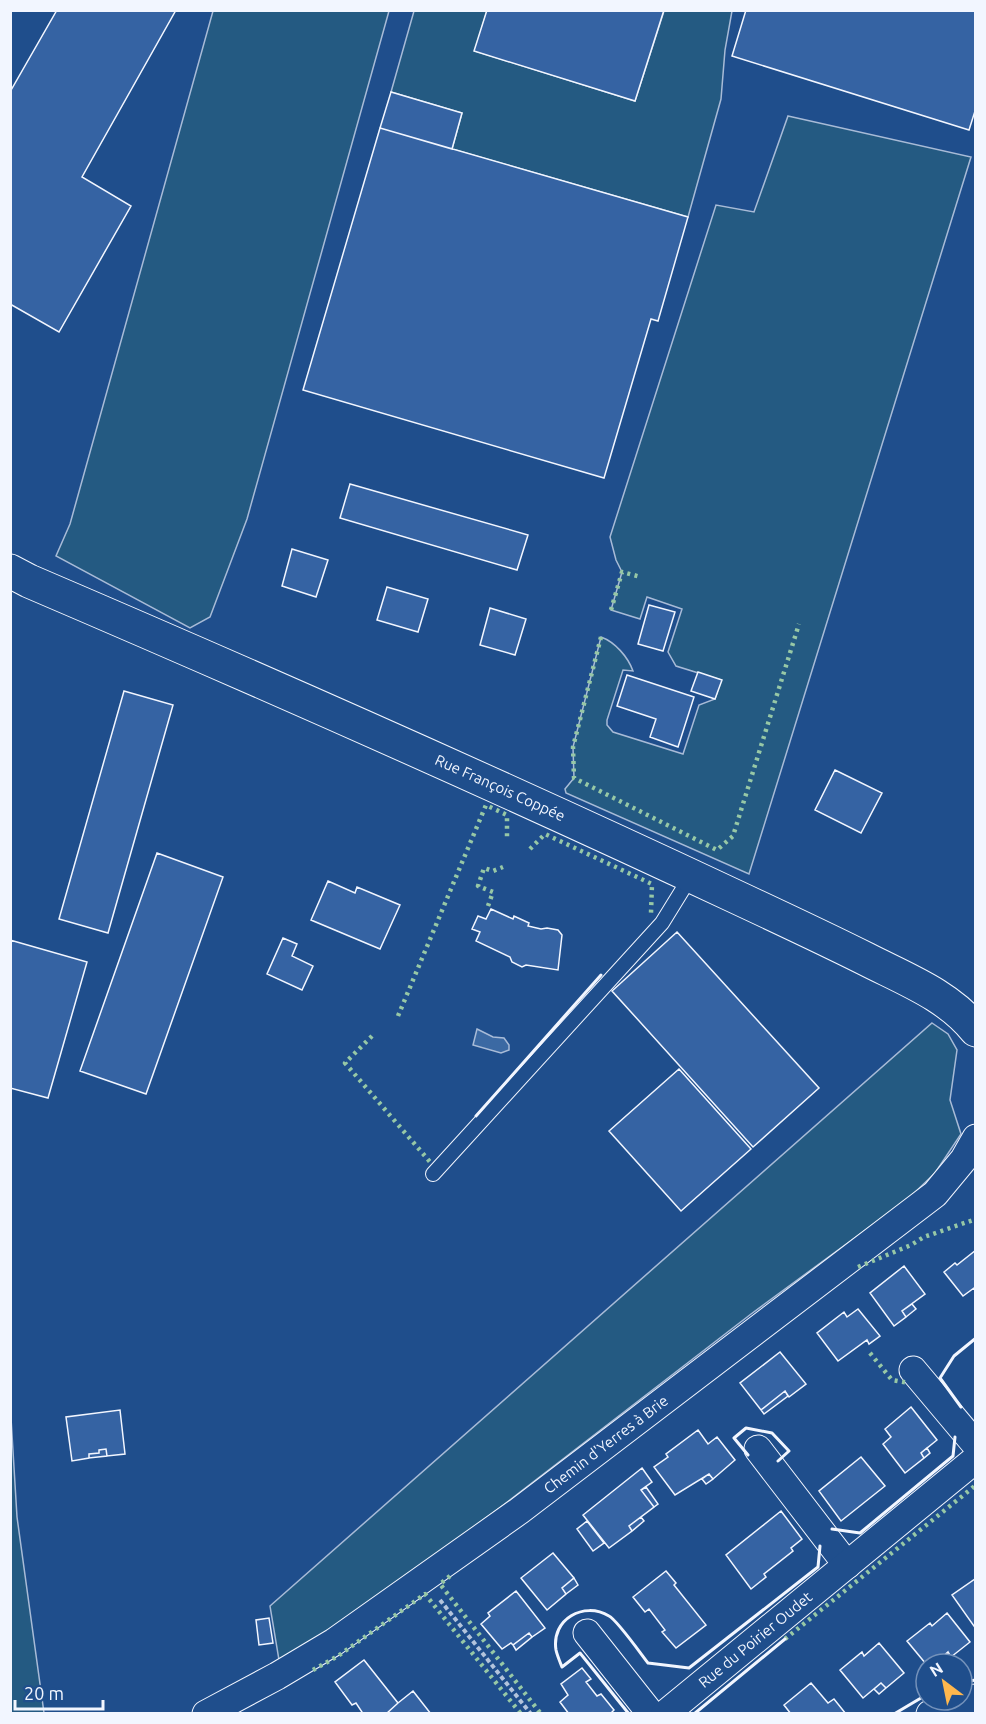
<svg xmlns="http://www.w3.org/2000/svg" width="986" height="1724" font-family="Ubuntu,sans-serif">
  <rect width="100%" height="100%" fill="#1f4e8c"/>
  <path fill="#245a82" stroke="#a8bbd7" stroke-width="1.5" d="M 213,11 L 389,11 L 247,519 L 210,617 L 190,628 L 56,556 L 70,524 Z
    M 414,11 L 487,11 L 475,51 L 635,101 L 664,11 L 732,11 L 725,50 L 721,99 L 688,217 L 452,149 L 462,113 L 391,92 Z
    M 788,116 L 971,157 L 749,874 L 566,793 L 565,789 L 574,778 L 573,747 L 601,637 C 615,642 628,657 633,671 L 623,670 L 607,720 L 607,725 L 613,732 L 683,754 L 699,705 L 715,699 L 721,680 L 676,666 L 668,652 L 682,609 L 647,597 L 640,619 L 611,610 L 622,572 L 616,560 L 610,537 L 716,205 L 754,212 Z
    M 932,1023 L 948,1034 L 957,1050 L 950,1100 L 961,1134 L 935,1173 L 909,1198 L 751,1314 L 506,1503 L 339,1628 L 280,1666 L 270,1606 Z
    M 11,1418 L 17,1517 L 44,1713 L 11,1713 Z"/>
  <path fill="#3b69a3" stroke="#a8bbd7" stroke-width="1.5" d="M 477,1029 L 493,1037 L 504,1038 L 509,1045 L 509,1050 L 501,1053 L 473,1045 Z"/>
  <path fill="#3563a3" stroke="#f2f6ff" stroke-width="1.5" d="M 57,10 L 176,10 L 82,177 L 131,206 L 59,332 L 10,304 L 10,92 Z
    M 487,10 L 664,10 L 635,101 L 474,51 Z
    M 746,10 L 976,10 L 976,108 L 969,130 L 732,56 Z
    M 391,92 L 462,113 L 452,149 L 380,128 Z
    M 380,128 L 688,217 L 658,321 L 651,319 L 604,478 L 303,390 Z
    M 350,484 L 528,535 L 517,570 L 340,518 Z
    M 292,549 L 328,560 L 316,597 L 282,586 Z
    M 387,587 L 428,599 L 418,632 L 377,620 Z
    M 649,605 L 675,612 L 663,651 L 638,644 Z
    M 490,608 L 526,619 L 515,655 L 480,645 Z
    M 698,672 L 722,680 L 715,699 L 691,691 Z
    M 627,675 L 694,697 L 678,747 L 650,737 L 656,719 L 617,706 Z
    M 124,691 L 173,705 L 108,933 L 59,919 Z
    M 835,770 L 882,793 L 861,833 L 815,810 Z
    M 157,853 L 223,877 L 146,1094 L 80,1071 Z
    M 328,881 L 355,893 L 357,887 L 400,905 L 380,949 L 311,920 Z
    M 491,909 L 513,919 L 514,916 L 529,923 L 528,926 L 541,929 L 547,928 L 558,930 L 562,935 L 558,970 L 526,965 L 522,967 L 512,962 L 510,957 L 476,941 L 480,932 L 472,929 L 478,916 L 486,919 Z
    M 677,932 L 819,1088 L 753,1147 L 612,991 Z
    M 283,938 L 297,944 L 292,956 L 313,966 L 302,990 L 267,974 Z
    M 10,940 L 87,962 L 48,1098 L 10,1088 Z
    M 679,1069 L 751,1149 L 681,1211 L 609,1131 Z
    M 976,1250 L 976,1291 L 974,1288 L 963,1296 L 944,1272 L 955,1263 L 957,1265 Z
    M 904,1266 L 925,1294 L 902,1311 L 906,1317 L 894,1326 L 870,1293 Z
    M 912,1304 L 916,1309 L 906,1317 L 902,1311 Z
    M 858,1309 L 880,1336 L 869,1344 L 867,1340 L 838,1361 L 817,1333 L 844,1312 L 847,1317 Z
    M 780,1352 L 806,1384 L 789,1397 L 785,1391 L 761,1410 L 740,1383 Z
    M 785,1391 L 788,1396 L 764,1414 L 761,1410 Z
    M 911,1407 L 937,1440 L 921,1453 L 924,1458 L 905,1473 L 883,1444 L 891,1437 L 885,1429 Z
    M 120,1410 L 125,1454 L 107,1456 L 106,1449 L 99,1450 L 99,1453 L 89,1454 L 89,1458 L 72,1461 L 66,1417 Z
    M 698,1430 L 708,1444 L 717,1437 L 735,1460 L 713,1479 L 709,1474 L 675,1495 L 654,1467 L 668,1457 L 666,1454 Z
    M 927,1448 L 930,1453 L 924,1458 L 921,1453 Z
    M 106,1449 L 107,1456 L 89,1458 L 89,1454 L 99,1453 L 99,1450 Z
    M 861,1457 L 885,1486 L 841,1521 L 819,1491 Z
    M 642,1468 L 652,1482 L 641,1490 L 654,1507 L 629,1526 L 632,1531 L 609,1548 L 583,1515 Z
    M 709,1474 L 713,1479 L 706,1484 L 702,1479 Z
    M 646,1487 L 658,1504 L 654,1507 L 641,1490 Z
    M 781,1511 L 802,1539 L 791,1548 L 793,1551 L 764,1574 L 766,1577 L 751,1589 L 726,1555 Z
    M 641,1517 L 644,1521 L 632,1531 L 629,1526 Z
    M 587,1521 L 604,1543 L 593,1551 L 577,1529 Z
    M 553,1553 L 574,1578 L 562,1588 L 566,1594 L 547,1610 L 521,1578 Z
    M 666,1571 L 676,1583 L 674,1585 L 706,1625 L 676,1648 L 662,1632 L 665,1630 L 649,1609 L 645,1612 L 633,1597 Z
    M 574,1578 L 578,1585 L 566,1594 L 562,1588 Z
    M 975,1579 L 976,1580 L 976,1629 L 952,1595 Z
    M 516,1591 L 545,1628 L 532,1637 L 529,1633 L 513,1645 L 511,1643 L 502,1649 L 481,1624 L 490,1616 L 488,1613 Z
    M 947,1613 L 970,1642 L 951,1657 L 948,1652 L 934,1664 L 926,1664 L 907,1641 L 930,1623 L 932,1626 Z
    M 269,1618 L 273,1643 L 259,1645 L 256,1620 Z
    M 529,1633 L 532,1637 L 516,1650 L 513,1645 Z
    M 879,1643 L 904,1673 L 886,1688 L 881,1683 L 863,1698 L 840,1670 L 862,1652 L 864,1656 Z
    M 948,1652 L 951,1657 L 945,1663 L 942,1658 Z
    M 364,1660 L 398,1703 L 386,1714 L 361,1714 L 362,1712 L 356,1703 L 352,1705 L 335,1682 Z
    M 582,1668 L 591,1679 L 586,1682 L 597,1696 L 601,1694 L 614,1710 L 610,1714 L 569,1714 L 560,1702 L 568,1695 L 561,1684 Z
    M 811,1683 L 828,1703 L 834,1699 L 846,1714 L 791,1714 L 784,1705 Z
    M 881,1683 L 886,1688 L 879,1694 L 874,1689 Z
    M 413,1691 L 431,1714 L 386,1714 L 398,1703 Z"/>
  <g fill="none" stroke-linecap="round" stroke-linejoin="round">
    <g stroke="#f2f6ff" stroke-width="16">
      <path id="service" d="M 433,1174 L 662,923 L 691,876"/>
    </g>
    <g stroke="#f2f6ff" stroke-width="29">
      <g id="minor">
        <path d="M 913,1370 L 976,1445"/>
        <path d="M 758,1449 L 847,1565"/>
        <path d="M 587,1633 L 651,1714"/>
        <path id="s1" d="M 206,1714 L 277,1676 L 334,1642 L 519,1511 L 935,1194 L 964,1159 L 976,1138"/>
        <path id="s2" d="M 665,1714 L 976,1459"/>
        <path d="M 930,1714 L 954,1703 L 976,1698"/>
      </g>
    </g>
    <g stroke="#f2f6ff" stroke-width="35">
      <g id="tertiary">
        <path id="s3" d="M 10,571 L 29,581 C 265,682 500,786 732,895 C 777,916 822,937 866,959 C 905,979 948,995 976,1030"/>
      </g>
    </g>
    <path stroke="#b3c4dc" stroke-width="4" stroke-dasharray="4.5 3" stroke-linecap="butt" d="M 440,1600 L 531,1714"/>
    <use href="#service" stroke="#1f4e8c" stroke-width="14"/>
    <use href="#minor" stroke="#1f4e8c" stroke-width="27"/>
    <use href="#tertiary" stroke="#1f4e8c" stroke-width="33"/>
    <path stroke="#97c8a6" stroke-width="4.5" stroke-dasharray="3 4.5" stroke-linecap="butt" d="M 611,610 L 622,572 L 641,577
      M 601,637 L 573,747 L 574,778 L 717,850 L 733,836 L 799,624
      M 530,849 L 545,834 L 652,884 L 651,913
      M 488,906 L 493,892 L 478,886 L 484,868 L 493,871 L 503,867
      M 398,1016 L 486,805 L 507,815 L 507,837
      M 372,1036 L 345,1063 L 431,1163
      M 858,1267 L 911,1245 L 924,1237 L 976,1219
      M 870,1353 L 892,1380 L 909,1383
      M 450,1576 L 440,1584 L 541,1714
      M 785,1639 L 976,1485
      M 313,1670 L 338,1656 L 425,1594 L 521,1714"/>
    <path stroke="#f2f6ff" stroke-width="3" d="M 476,1116 L 601,975
      M 961,1407 L 940,1378 L 954,1356 L 976,1338
      M 748,1455 L 734,1438 L 746,1428 L 772,1433 L 789,1451 L 778,1461
      M 832,1529 L 860,1533 L 953,1456 L 955,1437
      M 962,1682 L 976,1680
      M 629,1714 L 580,1653 L 562,1667 C 560,1662 557,1655 556,1650 C 551,1619 584,1601 609,1616 C 617,1620 641,1654 648,1663 L 689,1668 L 818,1567 L 820,1546
      M 694,1714 L 785,1639
      M 894,1714 L 926,1695"/>
  </g>
  <g text-anchor="middle" stroke-width="4.5" stroke-linejoin="round" paint-order="stroke">
    <g font-size="15" fill="#f2f6ff" stroke="#1f4e8c">
      <text dy="5" stroke="none"><textPath href="#s3" startOffset="536">Rue François Coppée</textPath></text>
      <text dy="5" stroke="none"><textPath href="#s1" startOffset="483">Chemin d'Yerres à Brie</textPath></text>
      <text dy="5" stroke="none"><textPath href="#s2" startOffset="117">Rue du Poirier Oudet</textPath></text>
    </g>
  </g>
  <rect width="986" height="1724" fill="none" stroke="#f2f6ff" stroke-width="24"/>
  <g transform="translate(944 1682) rotate(328)"><circle r="28" fill="#1f4e8c" stroke="#7391ba" stroke-width="1.5"/>
  <path d="M0-4.5L10 22L0 15L-10 22Z" fill="#ffb74d"/>
  <text y="-9" font-size="16" font-weight="bold" text-anchor="middle" fill="#f2f6ff">N</text>
  </g>
  <path d="M15 1700v9h88v-9" fill="none" stroke="#f2f6ff" stroke-width="3"/>
  <text x="24" y="1700" font-size="18" fill="#f2f6ff" stroke="#1f4e8c" stroke-width="4.5" paint-order="stroke">20 m</text>
</svg>
